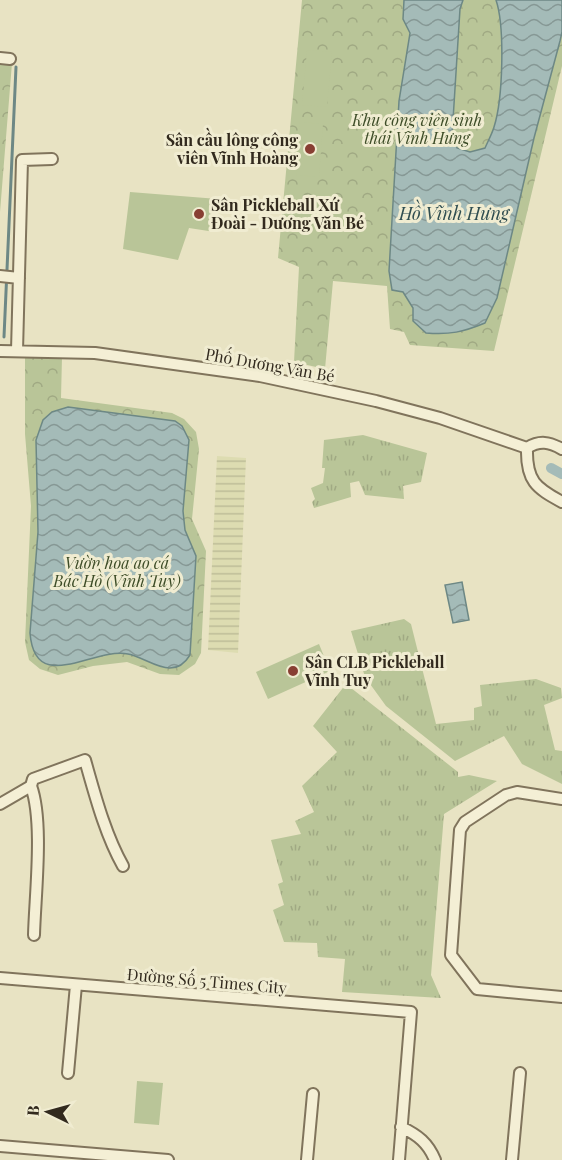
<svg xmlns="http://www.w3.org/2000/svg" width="562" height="1160" font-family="'Playfair Display',serif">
  <defs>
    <pattern id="farmland-rules" width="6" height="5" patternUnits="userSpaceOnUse" patternTransform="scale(1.5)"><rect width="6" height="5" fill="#dddcb1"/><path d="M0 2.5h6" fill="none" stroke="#bebd98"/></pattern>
    <pattern id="grass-tufts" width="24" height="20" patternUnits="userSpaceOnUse" patternTransform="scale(1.5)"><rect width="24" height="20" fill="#b9c598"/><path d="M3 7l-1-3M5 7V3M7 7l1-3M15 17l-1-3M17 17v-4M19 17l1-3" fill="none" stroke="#a0a983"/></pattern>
    <pattern id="park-crowns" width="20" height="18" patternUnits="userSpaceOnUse" patternTransform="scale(1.5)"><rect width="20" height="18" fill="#b9c598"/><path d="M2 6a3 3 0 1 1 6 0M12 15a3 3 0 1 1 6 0" fill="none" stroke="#a0a983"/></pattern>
    <pattern id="water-waves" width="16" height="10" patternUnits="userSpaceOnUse" patternTransform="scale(1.5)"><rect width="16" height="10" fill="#a4bbb8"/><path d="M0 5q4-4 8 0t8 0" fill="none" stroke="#869895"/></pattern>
  </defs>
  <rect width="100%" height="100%" fill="#e8e3c3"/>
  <path fill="url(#farmland-rules)" d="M 217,456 L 246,458 L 238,653 L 208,650 Z"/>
  <path fill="url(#grass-tufts)" d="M 363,435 L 427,453 L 421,482 L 403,486 L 404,499 L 365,495 L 359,481 L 350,483 L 351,497 L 314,508 L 312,502 L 315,499 L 311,488 L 323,483 L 325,468 L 322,468 L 324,440 Z
    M 404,619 L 411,624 L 436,724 L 474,720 L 474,708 L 482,706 L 480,685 L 536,679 L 561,688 L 562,698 L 544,705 L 555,750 L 562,751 L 562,784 L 522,764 L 504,736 L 455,761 L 386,706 L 365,677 L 351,631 Z
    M 346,684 L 458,772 L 458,777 L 469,775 L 497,781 L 444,814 L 431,975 L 441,998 L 342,992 L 345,959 L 318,957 L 317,943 L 284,942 L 273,910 L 284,905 L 278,884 L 283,882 L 271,840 L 301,834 L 295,821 L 314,812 L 302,786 L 337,752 L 313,726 Z"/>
  <path fill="url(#park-crowns)" d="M 302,0 L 562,0 L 562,66 L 494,351 L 410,345 L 404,332 L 390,329 L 387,286 L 333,281 L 325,369 L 294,362 L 299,267 L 278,258 Z
    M 0,62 L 12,63 L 0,212 Z
    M 25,356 L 62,357 L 61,398 L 172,413 L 184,419 L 196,432 L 199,449 L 192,519 L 206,551 L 201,653 L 195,664 L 179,675 L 160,674 L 127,662 L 93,666 L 58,675 L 40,669 L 29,660 L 25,642 L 31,506 L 25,434 Z"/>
  <path fill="#b9c598" d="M 307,50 L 332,52 L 327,107 L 302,105 Z
    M 300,122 L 323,124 L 319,177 L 296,175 Z
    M 130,192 L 218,199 L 215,232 L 189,228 L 178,260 L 123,249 Z
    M 319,644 L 330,671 L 268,699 L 256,672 Z
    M 137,1081 L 163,1083 L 159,1125 L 134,1123 Z"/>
  <path fill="url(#water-waves)" stroke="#6d8885" stroke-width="1.5" d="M 404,0 L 463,0 L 460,9 L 452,136 L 457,148 L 470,152 L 485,148 C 488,141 492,134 494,127 C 503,99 505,27 496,0 L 562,0 L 562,32 L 560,41 L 534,138 L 497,298 L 485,323 C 463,332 450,335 426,333 L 413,321 L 413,308 L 403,292 L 392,290 L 389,271 L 399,101 L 410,33 L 403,19 Z
    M 68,407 L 175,421 L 182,426 L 189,440 L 183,511 L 185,530 L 196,556 L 190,655 C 173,683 149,658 128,654 C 92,647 35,696 30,633 L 38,532 L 36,440 L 43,420 L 52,412 Z
    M 462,582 L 469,620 L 453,623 L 445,585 Z"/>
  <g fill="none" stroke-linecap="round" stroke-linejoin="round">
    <path stroke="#6d8885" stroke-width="3" d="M 4,337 L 16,67"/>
    <path stroke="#a4bbb8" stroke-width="10" d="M 551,468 L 562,474"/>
    <g stroke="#80745c" stroke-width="14">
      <path id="minor" d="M 0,58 L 10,59
        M 0,276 L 19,278
        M 0,351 L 95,353 L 260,376 L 376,401 L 440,418 L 527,448
        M 17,351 L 22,160 L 52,159
        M 527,448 C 526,481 536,488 562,502
        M 527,448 C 540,440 549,442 562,449
        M 31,786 C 44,822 35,895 34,935
        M 562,799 L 517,792 L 506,795 L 465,822 L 460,830 L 451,955 L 477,989 L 562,997
        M 0,804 L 31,786 L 33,779 L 85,760 C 95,795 105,834 123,866
        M 0,978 L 411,1012 L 399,1160
        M 68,1073 L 76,985
        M 401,1127 C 418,1135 428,1143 435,1160
        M 0,1146 L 168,1160
        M 307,1160 L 313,1094
        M 512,1160 L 520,1073"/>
    </g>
    <use href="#minor" stroke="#f4efd5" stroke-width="10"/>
  </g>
  <g fill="#883f33" stroke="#f0ecd1" stroke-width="2">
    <circle cx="310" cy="149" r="6"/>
    <circle cx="199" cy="214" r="6"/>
    <circle cx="293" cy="671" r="6"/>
  </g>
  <g text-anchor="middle" stroke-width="6" stroke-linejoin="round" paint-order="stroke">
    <g font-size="16" font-style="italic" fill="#3d4c27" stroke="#f0ecd1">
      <text x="417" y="126">Khu công viên sinh<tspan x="417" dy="18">thái Vĩnh Hưng</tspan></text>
      <text x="117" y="569">Vườn hoa ao cá<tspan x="117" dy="18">Bác Hồ (Vĩnh Tuy)</tspan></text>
    </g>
    <g font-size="16" font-weight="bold" fill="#322a1e" stroke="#f0ecd1" text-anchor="start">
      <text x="298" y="146" text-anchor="end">Sân cầu lông công<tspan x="298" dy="18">viên Vĩnh Hoàng</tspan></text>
      <text x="211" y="211">Sân Pickleball Xứ<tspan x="211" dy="18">Đoài - Dương Văn Bé</tspan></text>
      <text x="305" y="668">Sân CLB Pickleball<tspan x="305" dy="18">Vĩnh Tuy</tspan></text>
    </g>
    <g font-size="16" fill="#322a1e" stroke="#f0ecd1">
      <text transform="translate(270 365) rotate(10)" y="6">Phố Dương Văn Bé</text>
      <text transform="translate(207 981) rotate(5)" y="6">Đường Số 5 Times City</text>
    </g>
    <g font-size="18" font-style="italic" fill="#2f4d50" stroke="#f0ecd1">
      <text x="454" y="220">Hồ Vĩnh Hưng</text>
    </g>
  </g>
  <g transform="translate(48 1112) rotate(275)" stroke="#f0ecd1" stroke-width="4.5" paint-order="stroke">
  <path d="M0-4.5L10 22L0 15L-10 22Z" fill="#322a1e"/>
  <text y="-9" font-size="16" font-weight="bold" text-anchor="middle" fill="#322a1e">B</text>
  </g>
</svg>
